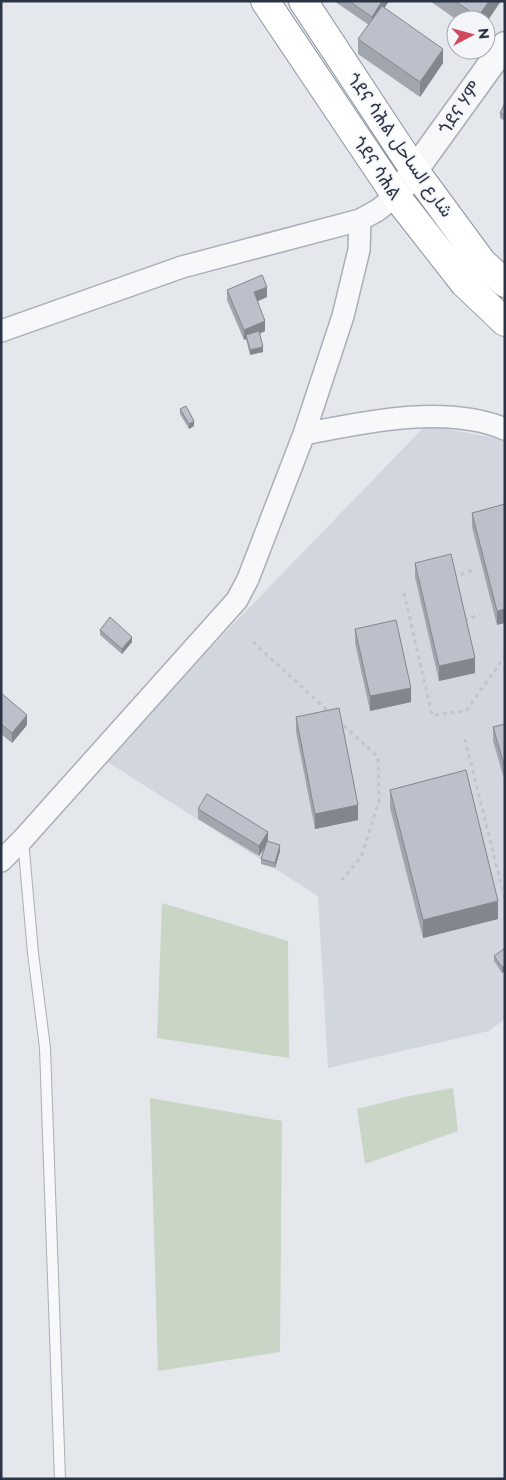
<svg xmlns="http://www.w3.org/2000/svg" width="506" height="1480" font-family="Montserrat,Vazirmatn,'Noto Sans Ethiopic',sans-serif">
  <rect width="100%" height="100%" fill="#e4e7ec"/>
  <path fill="#d2d6de" d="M 426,425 L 505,440 L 505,1019 L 489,1031 L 328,1068 L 318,896 L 103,759 Z"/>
  <path fill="#c9d6c5" d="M 162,903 L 288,941 L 289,1058 L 157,1038 Z
    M 453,1088 L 458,1131 L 365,1164 L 357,1109 L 409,1096 Z
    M 150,1098 L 282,1121 L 280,1352 L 158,1371 Z"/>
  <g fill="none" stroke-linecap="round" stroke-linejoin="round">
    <g stroke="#a9aeb7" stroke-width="12">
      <path id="service" d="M 23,840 L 33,953 L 45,1048 L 60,1479"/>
    </g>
    <g stroke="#a9aeb7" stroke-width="24">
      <path id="minor" d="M 1,331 L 182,267 L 360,220 L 378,210 L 396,196
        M 304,434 C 365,422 446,404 505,429
        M 1,861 L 23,839 L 237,600 L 248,579 L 304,434 L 343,316 L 359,250 L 360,220"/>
    </g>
    <g stroke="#a9aeb7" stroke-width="29">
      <path id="tertiary" d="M 396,196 L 505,45"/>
    </g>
    <g stroke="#8b94a3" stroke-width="30">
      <path id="trunk" d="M 265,1 L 396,196 L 464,283 L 505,322
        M 303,1 L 415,171 L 482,262 L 505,283"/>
    </g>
    <path stroke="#c2c5cb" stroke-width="3" stroke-dasharray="4 4" stroke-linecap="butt" d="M 453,577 L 474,570
      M 404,593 L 432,715 L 466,711 L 505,656
      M 464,620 L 480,615
      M 253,642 L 330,713
      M 338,720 L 378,757 L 379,801 L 361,857 L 342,880
      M 465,739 L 505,900"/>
    <use href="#service" stroke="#f7f8fa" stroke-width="10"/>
    <use href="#minor" stroke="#f7f8fa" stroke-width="21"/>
    <use href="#tertiary" stroke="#f7f8fa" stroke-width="26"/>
    <use href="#trunk" stroke="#fff" stroke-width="28"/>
  </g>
  <path fill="#a1a5ae" d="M 334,1 L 389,1 L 384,8 L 443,63 L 420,97 L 358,54 L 358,39 L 369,25 Z
    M 430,1 L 501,1 L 486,23 L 486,20 L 457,20 Z
    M 505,103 L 505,121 L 500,118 L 500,113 Z
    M 227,290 L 267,297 L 257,301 L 265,331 L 260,334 L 263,352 L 250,355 L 246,339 L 244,340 L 227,300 Z
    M 180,409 L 194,426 L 189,429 L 180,414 Z
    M 505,504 L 497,625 L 472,527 L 472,513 Z
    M 415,563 L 475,673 L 439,681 L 415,577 Z
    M 355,629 L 411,702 L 370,711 L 355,643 Z
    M 100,630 L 132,642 L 122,654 L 100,635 Z
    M 1,693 L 27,725 L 12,743 L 1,734 Z
    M 296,717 L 358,820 L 315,829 L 296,732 Z
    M 505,724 L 505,782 L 493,741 L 493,727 Z
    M 390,790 L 498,919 L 423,938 L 390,808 Z
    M 198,809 L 268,841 L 280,851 L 275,868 L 261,864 L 261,859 L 266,846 L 259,856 L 198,819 Z
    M 505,948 L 502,973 L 494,961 L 494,956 Z"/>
  <path fill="#83868d" d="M 382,1 L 389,1 L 372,27 L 372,17 Z
    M 489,1 L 501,1 L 486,23 L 486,20 L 478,20 L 478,17 Z
    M 443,49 L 443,63 L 420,97 L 420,82 Z
    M 267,287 L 267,297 L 254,303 L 254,292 Z
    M 265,321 L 265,331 L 247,339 L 246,335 L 246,339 L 244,340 L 244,330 Z
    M 263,347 L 263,352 L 250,355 L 250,350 Z
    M 194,421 L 194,426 L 189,429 L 189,424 Z
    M 505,609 L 505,623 L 497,625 L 497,611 Z
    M 132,637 L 132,642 L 122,654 L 122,649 Z
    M 475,658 L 475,673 L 439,681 L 439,666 Z
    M 411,688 L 411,702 L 370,711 L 370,696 Z
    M 27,715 L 27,725 L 12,743 L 12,733 Z
    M 358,805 L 358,820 L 315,829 L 315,814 Z
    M 268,832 L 268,842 L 259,856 L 259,846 Z
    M 280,845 L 280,851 L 275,868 L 275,863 Z
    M 498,901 L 498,919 L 423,938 L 423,920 Z
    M 505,966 L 505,971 L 502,973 L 502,967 Z"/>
  <path fill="#bbc0ca" stroke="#83868d" d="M 349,1 L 382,1 L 372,17 Z
    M 455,1 L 489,1 L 478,17 Z
    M 382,6 L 443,49 L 420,82 L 358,39 Z
    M 505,103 L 505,115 L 500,113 Z
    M 262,275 L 267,287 L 254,292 L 265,321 L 244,330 L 227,290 Z
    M 259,331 L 263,347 L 250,350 L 246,335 Z
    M 186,406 L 194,421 L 189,424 L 180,409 Z
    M 505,504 L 505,609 L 497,611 L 472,513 Z
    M 451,554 L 475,658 L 439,666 L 415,563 Z
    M 110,617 L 132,637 L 122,649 L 100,630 Z
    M 396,620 L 411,688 L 370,696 L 355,629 Z
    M 1,693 L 27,715 L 12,733 L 1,724 Z
    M 339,708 L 358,805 L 315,814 L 296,717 Z
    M 505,724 L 505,768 L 493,727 Z
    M 466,770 L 498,901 L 423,920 L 390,790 Z
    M 207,794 L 268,832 L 259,846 L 198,809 Z
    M 267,841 L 280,845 L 275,863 L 261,859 Z
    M 505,948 L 505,966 L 502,967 L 494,956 Z"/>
  <g text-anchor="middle" stroke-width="4" stroke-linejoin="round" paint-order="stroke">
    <g font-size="18" fill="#2b3445" stroke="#f4f6f9">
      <text transform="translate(460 108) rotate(-55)" y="6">ጎደና ሃም</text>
      <text transform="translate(400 145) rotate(55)" y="6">ጎደና ሳሕል شارع الساحل</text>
      <text transform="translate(377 168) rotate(56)" y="6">ጎደና ሳሕል</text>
    </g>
  </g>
  <rect width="506" height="1480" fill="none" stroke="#2b3445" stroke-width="5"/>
  <g transform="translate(471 35) rotate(84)"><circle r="24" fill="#f4f6f9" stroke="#a4a8b1"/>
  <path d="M0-4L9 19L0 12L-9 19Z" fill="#d1495b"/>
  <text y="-8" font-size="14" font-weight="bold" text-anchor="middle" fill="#2b3445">N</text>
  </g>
</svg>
